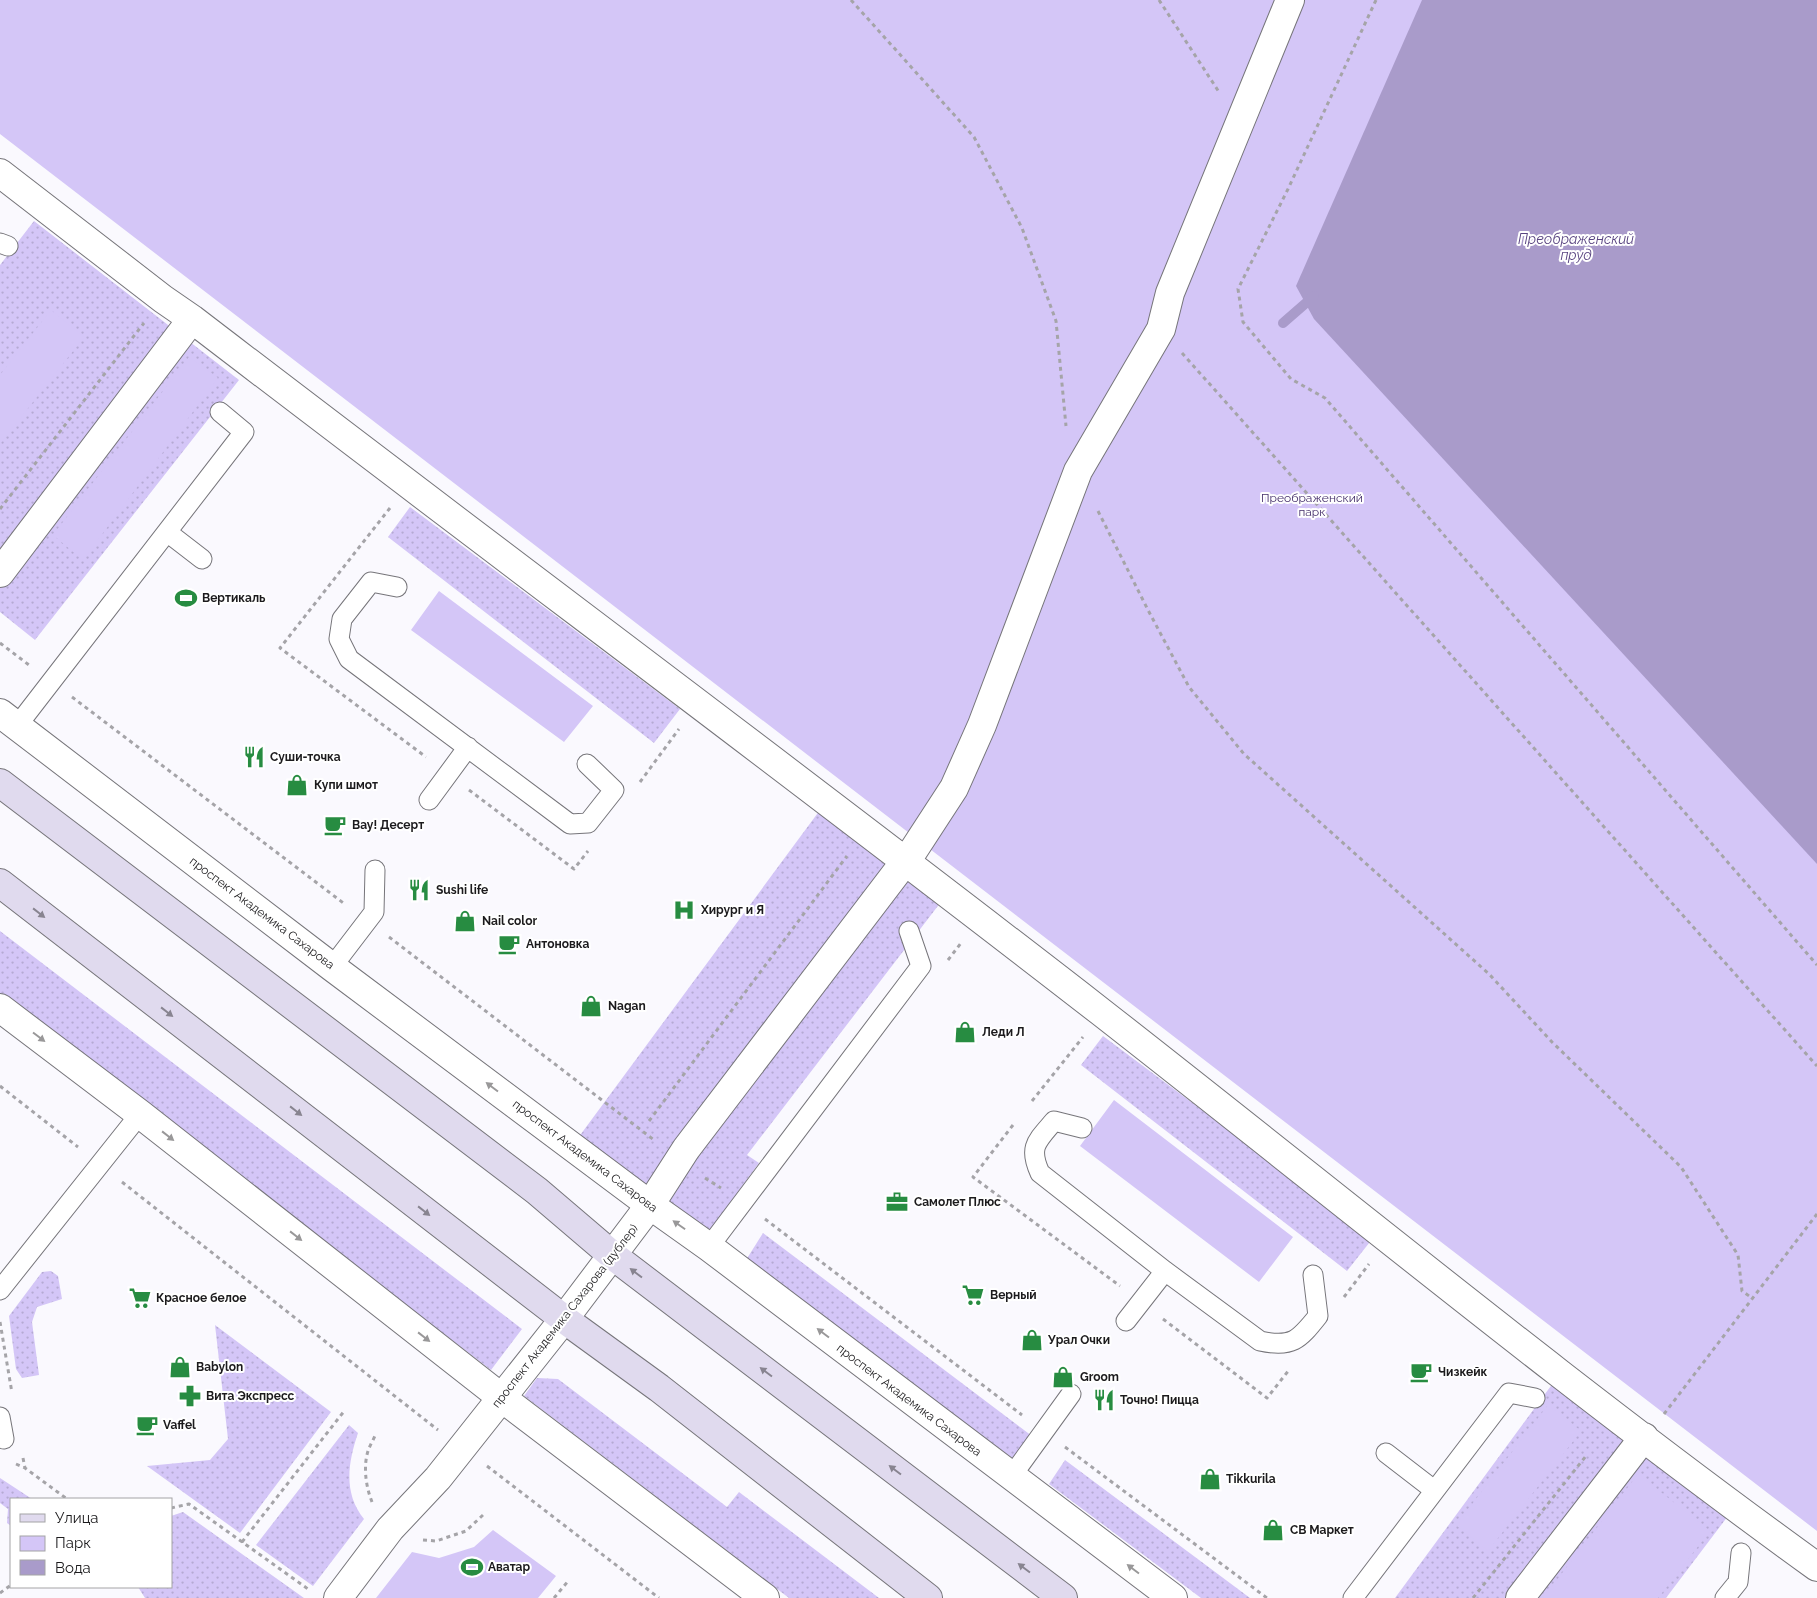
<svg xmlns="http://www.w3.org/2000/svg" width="1817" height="1598" font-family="Raleway,sans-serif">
  <defs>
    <pattern id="grass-dots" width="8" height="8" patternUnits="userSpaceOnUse" patternTransform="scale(1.25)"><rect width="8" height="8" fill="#d4c6f7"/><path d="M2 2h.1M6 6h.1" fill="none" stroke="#b5aad3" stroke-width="1.8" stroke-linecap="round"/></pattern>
  </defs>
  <rect width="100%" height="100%" fill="#faf9fe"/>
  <path fill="url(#grass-dots)" d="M 34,221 L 239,380 L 35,640 L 0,612 L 0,265 Z
    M 410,507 L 680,709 L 654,743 L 388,537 Z
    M 820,810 L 944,898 L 747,1155 L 759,1163 L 707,1234 L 578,1138 Z
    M 0,931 L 522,1329 L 491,1370 L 0,995 Z
    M 1103,1036 L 1373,1238 L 1347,1271 L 1081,1065 Z
    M 763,1233 L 1032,1436 L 1015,1460 L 746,1260 Z
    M 51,1271 L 58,1276 L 62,1299 L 37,1307 L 32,1322 L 39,1375 L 22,1378 L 16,1369 L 9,1316 L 42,1272 Z
    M 215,1325 L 331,1412 L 240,1533 L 147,1466 L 210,1460 L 228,1439 Z
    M 537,1378 L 558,1379 L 727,1507 L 739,1492 L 879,1598 L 789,1598 L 524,1396 Z
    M 1556,1379 L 1731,1512 L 1666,1598 L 1395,1598 Z
    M 349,1425 L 358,1433 C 348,1463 343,1493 364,1519 L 313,1586 L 256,1545 Z
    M 1065,1460 L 1250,1598 L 1201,1598 L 1049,1484 Z
    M 0,1478 L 32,1499 L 11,1499 L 11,1526 L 7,1523 L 8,1509 L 0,1503 Z
    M 183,1512 L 304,1598 L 145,1598 L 138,1587 L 171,1587 L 171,1516 Z"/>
  <path fill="#d4c6f7" d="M 0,0 L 1817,0 L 1817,1531 L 0,134 Z
    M 51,310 L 84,337 L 0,444 L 0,375 Z
    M 189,357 L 218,378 L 83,560 L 53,535 Z
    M 439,591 L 593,706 L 564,742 L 411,630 Z
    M 1114,1100 L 1293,1237 L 1259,1282 L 1080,1146 Z
    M 1548,1405 L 1581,1431 L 1488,1551 L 1456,1525 Z
    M 1638,1474 L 1710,1531 L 1658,1598 L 1543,1598 Z
    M 493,1530 L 556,1576 L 538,1598 L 376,1598 L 412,1552 L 439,1558 L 474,1547 Z"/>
  <path fill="#a99bca" d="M 1422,0 L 1817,0 L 1817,864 L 1314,319 L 1296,286 Z"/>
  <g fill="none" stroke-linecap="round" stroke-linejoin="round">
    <path stroke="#a99bca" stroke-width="10" d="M 1283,323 L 1314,296"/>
    <g stroke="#76757a" stroke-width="21">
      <path id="service" d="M 0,243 L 8,246
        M 167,532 L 202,559
        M 397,587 L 371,582 L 342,619 L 339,639 L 349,659 L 570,824 L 588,823 L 614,790 L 587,764
        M 17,726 L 244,432 L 220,412
        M 429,800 L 468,747
        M 332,967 L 374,912 L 375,870
        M 1082,1128 L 1054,1121 C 1037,1141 1028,1147 1040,1173 L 1165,1271 L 1260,1341 C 1292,1348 1299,1340 1318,1316 L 1313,1275
        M 709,1247 L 921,966 L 909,931
        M 0,1290 L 140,1114
        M 1126,1321 L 1165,1271
        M 0,1417 L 4,1439
        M 1386,1453 L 1434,1490
        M 1011,1477 L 1071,1394
        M 1353,1598 L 1509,1393 L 1535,1398
        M 1725,1598 L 1738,1582 L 1741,1553"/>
    </g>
    <g stroke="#76757a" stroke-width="30">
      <path id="pedestrian" d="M 0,173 L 163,299 L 192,319 C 494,551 800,778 1101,1012 C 1339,1198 1572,1390 1817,1567
        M 0,573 L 192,319
        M 338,1598 L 390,1529 L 438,1478 L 564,1319 L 650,1205 L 686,1149 L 913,851 L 954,788 L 982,725 L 1078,471 L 1161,329 L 1170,293 L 1290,0
        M 1520,1598 L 1644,1437"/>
    </g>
    <g stroke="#76757a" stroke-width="30">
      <path id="minor" d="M 0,713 L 332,967 L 650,1205 L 709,1247 L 1173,1598
        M 0,1008 L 140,1114 L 502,1398 L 765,1598"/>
    </g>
    <g stroke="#76757a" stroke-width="30">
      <path id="secondary" d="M 0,783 L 537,1191 L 612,1255 L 1063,1598
        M 0,883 L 564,1319 L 659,1388 L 928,1598"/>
    </g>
    <path stroke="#a5a4a8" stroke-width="3" stroke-dasharray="4 4" stroke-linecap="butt" d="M 851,0 L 974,137 L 1022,228 L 1056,321 L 1066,426
      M 1159,0 L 1219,92
      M 1376,0 L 1288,189 L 1238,289 L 1243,322 L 1291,379 L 1325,398 L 1817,965
      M 1182,353 L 1817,1066
      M 390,508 L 280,648 L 426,757
      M 0,509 L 144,323
      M 1098,511 L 1148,610 L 1189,687 L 1244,754 L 1489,974 L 1552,1042 L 1681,1167 L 1738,1255 L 1742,1291 L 1752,1298
      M 0,643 L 29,665
      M 72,697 L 346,905
      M 640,782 L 679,729
      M 469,790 L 574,869 L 588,851
      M 389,937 L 654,1140
      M 948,960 L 961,943
      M 0,1086 L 78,1147
      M 1032,1101 L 1083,1037
      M 649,1121 L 847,856
      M 1013,1125 L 973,1177 L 1120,1286
      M 705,1178 L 721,1188
      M 122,1182 L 438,1430
      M 765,1219 L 1022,1415
      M 1344,1297 L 1369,1264
      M 1163,1319 L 1267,1398 L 1289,1370
      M 0,1322 L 12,1393
      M 1664,1414 L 1817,1214
      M 1065,1447 L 1267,1598
      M 23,1458 L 25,1468
      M 16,1464 L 25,1468 L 67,1499
      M 487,1466 L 659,1598
      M 372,1502 C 366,1487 363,1467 368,1451 C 370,1445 374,1439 376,1433
      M 171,1508 L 189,1504 L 308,1589
      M 423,1540 L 436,1541 L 466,1531 L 484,1514
      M 242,1542 L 345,1410
      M 0,1593 L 11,1585
      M 554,1598 L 569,1580
      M 1473,1598 L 1586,1456"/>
    <use href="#service" stroke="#fff" stroke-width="19"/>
    <use href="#pedestrian" stroke="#fff" stroke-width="28"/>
    <use href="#minor" stroke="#fff" stroke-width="28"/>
    <use href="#secondary" stroke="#e0daee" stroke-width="28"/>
  </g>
  <defs><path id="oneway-solid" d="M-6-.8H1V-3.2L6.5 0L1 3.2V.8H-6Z" transform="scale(1.25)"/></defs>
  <g fill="#888490">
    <use href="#oneway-solid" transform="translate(39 913) rotate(38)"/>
    <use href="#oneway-solid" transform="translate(167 1012) rotate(38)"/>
    <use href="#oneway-solid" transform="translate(296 1111) rotate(38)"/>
    <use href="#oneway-solid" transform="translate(424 1211) rotate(38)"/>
    <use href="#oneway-solid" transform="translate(636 1273) rotate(-143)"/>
    <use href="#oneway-solid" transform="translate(766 1372) rotate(-143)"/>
    <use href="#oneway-solid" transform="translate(895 1470) rotate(-143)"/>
    <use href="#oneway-solid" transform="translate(1024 1568) rotate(-143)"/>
  </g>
  <g fill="#999899">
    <use href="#oneway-solid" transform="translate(39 1037) rotate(37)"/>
    <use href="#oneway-solid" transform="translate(492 1087) rotate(-143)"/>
    <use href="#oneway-solid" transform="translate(168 1136) rotate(38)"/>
    <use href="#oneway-solid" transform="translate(679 1225) rotate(-145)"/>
    <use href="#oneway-solid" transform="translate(296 1236) rotate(38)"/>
    <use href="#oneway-solid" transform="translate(823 1333) rotate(-143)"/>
    <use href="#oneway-solid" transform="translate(424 1337) rotate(38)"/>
    <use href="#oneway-solid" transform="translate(1133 1569) rotate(-143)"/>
  </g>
  <defs>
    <g id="stadium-bare" transform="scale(1.725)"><path d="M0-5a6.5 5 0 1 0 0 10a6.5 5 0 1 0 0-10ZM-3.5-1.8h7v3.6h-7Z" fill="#278c41" stroke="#fff" stroke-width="2.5" paint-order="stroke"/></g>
    <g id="restaurant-bare" transform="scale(1.725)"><path d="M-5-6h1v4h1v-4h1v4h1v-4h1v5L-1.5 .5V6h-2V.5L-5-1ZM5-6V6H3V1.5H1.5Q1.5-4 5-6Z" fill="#278c41" stroke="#fff" stroke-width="2.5" paint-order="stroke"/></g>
    <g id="shop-bare" transform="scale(1.725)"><path d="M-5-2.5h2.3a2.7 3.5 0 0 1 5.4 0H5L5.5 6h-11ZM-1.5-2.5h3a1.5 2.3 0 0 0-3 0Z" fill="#278c41" stroke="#fff" stroke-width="2.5" paint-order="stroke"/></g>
    <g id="cafe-bare" transform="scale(1.725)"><path d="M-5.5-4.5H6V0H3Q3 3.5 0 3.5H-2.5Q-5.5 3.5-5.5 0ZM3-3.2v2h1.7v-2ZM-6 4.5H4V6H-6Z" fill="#278c41" stroke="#fff" stroke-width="2.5" paint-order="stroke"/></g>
    <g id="hospital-bare" transform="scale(1.725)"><path d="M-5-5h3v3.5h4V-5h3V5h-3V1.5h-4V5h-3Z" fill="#278c41" stroke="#fff" stroke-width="2.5" paint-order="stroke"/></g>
    <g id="office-bare" transform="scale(1.725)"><path d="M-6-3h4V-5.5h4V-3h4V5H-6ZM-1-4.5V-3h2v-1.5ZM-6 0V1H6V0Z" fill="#278c41" stroke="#fff" stroke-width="2.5" paint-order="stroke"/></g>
    <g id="supermarket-bare" transform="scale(1.725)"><path d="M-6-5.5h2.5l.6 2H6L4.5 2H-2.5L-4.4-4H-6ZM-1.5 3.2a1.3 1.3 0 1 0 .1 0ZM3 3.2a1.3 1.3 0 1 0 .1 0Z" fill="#278c41" stroke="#fff" stroke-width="2.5" paint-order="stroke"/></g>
    <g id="pharmacy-bare" transform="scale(1.725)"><path d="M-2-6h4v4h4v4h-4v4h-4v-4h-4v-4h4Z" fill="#278c41" stroke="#fff" stroke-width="2.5" paint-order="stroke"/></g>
  </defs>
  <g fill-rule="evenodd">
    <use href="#stadium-bare" x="186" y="598"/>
    <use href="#restaurant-bare" x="254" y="757"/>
    <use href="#shop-bare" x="297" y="785"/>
    <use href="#cafe-bare" x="335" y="825"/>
    <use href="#restaurant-bare" x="419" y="890"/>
    <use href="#hospital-bare" x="684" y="910"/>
    <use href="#shop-bare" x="465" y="921"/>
    <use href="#cafe-bare" x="509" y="944"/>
    <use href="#shop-bare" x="591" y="1006"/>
    <use href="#shop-bare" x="965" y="1032"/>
    <use href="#office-bare" x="897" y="1202"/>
    <use href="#supermarket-bare" x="973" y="1295"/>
    <use href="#supermarket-bare" x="140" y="1298"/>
    <use href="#shop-bare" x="1032" y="1340"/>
    <use href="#shop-bare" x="180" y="1367"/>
    <use href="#cafe-bare" x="1421" y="1372"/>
    <use href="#shop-bare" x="1063" y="1377"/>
    <use href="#pharmacy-bare" x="190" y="1396"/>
    <use href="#restaurant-bare" x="1104" y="1400"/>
    <use href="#cafe-bare" x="147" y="1425"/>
    <use href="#shop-bare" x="1210" y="1479"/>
    <use href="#shop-bare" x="1273" y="1530"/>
    <use href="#stadium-bare" x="472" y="1567"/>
  </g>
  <g text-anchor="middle" stroke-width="4" stroke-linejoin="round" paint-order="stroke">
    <g font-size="12" fill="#442e6a" stroke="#fff">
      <text x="1312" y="502">Преображенский<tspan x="1312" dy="14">парк</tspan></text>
    </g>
    <g font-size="12" font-weight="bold" fill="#1c1b1d" stroke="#fff" text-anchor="start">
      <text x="202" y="602">Вертикаль</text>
      <text x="270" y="761">Суши-точка</text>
      <text x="314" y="789">Купи шмот</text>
      <text x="352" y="829">Вау! Десерт</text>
      <text x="436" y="894">Sushi life</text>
      <text x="701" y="914">Хирург и Я</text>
      <text x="482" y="925">Nail color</text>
      <text x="526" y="948">Антоновка</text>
      <text x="608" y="1010">Nagan</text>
      <text x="982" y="1036">Леди Л</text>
      <text x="914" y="1206">Самолет Плюс</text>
      <text x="990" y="1299">Верный</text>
      <text x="156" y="1302">Красное белое</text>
      <text x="1048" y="1344">Урал Очки</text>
      <text x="196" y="1371">Babylon</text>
      <text x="1438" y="1376">Чизкейк</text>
      <text x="1080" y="1381">Groom</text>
      <text x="206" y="1400">Вита Экспресс</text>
      <text x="1120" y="1404">Точно! Пицца</text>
      <text x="163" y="1429">Vaffel</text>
      <text x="1226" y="1483">Tikkurila</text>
      <text x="1290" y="1534">СВ Маркет</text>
      <text x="488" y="1571">Аватар</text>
    </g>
    <g font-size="12" fill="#1c1b1d" stroke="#fff">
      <text transform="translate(262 913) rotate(37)" y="4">проспект Академика Сахарова</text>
      <text transform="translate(585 1156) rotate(37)" y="4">проспект Академика Сахарова</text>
      <text transform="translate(565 1316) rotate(-52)" y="4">проспект Академика Сахарова (дублер)</text>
      <text transform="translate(909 1400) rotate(37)" y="4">проспект Академика Сахарова</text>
    </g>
    <g font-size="14" font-style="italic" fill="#584380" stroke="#fff">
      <text x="1576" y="244">Преображенский<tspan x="1576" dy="16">пруд</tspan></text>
    </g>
  </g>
  <rect x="10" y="1498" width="162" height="90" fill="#ffffff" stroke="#a4a4a5"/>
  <rect x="20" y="1514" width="25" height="8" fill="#e0daee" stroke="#a4a4a5"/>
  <text x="55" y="1523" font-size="15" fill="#1c1b1d">Улица</text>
  <rect x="20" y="1536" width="25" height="15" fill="#d4c6f7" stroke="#a4a4a5"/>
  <text x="55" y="1548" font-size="15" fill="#1c1b1d">Парк</text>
  <rect x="20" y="1560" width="25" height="15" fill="#a99bca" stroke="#a4a4a5"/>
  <text x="55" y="1573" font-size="15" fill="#1c1b1d">Вода</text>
</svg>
